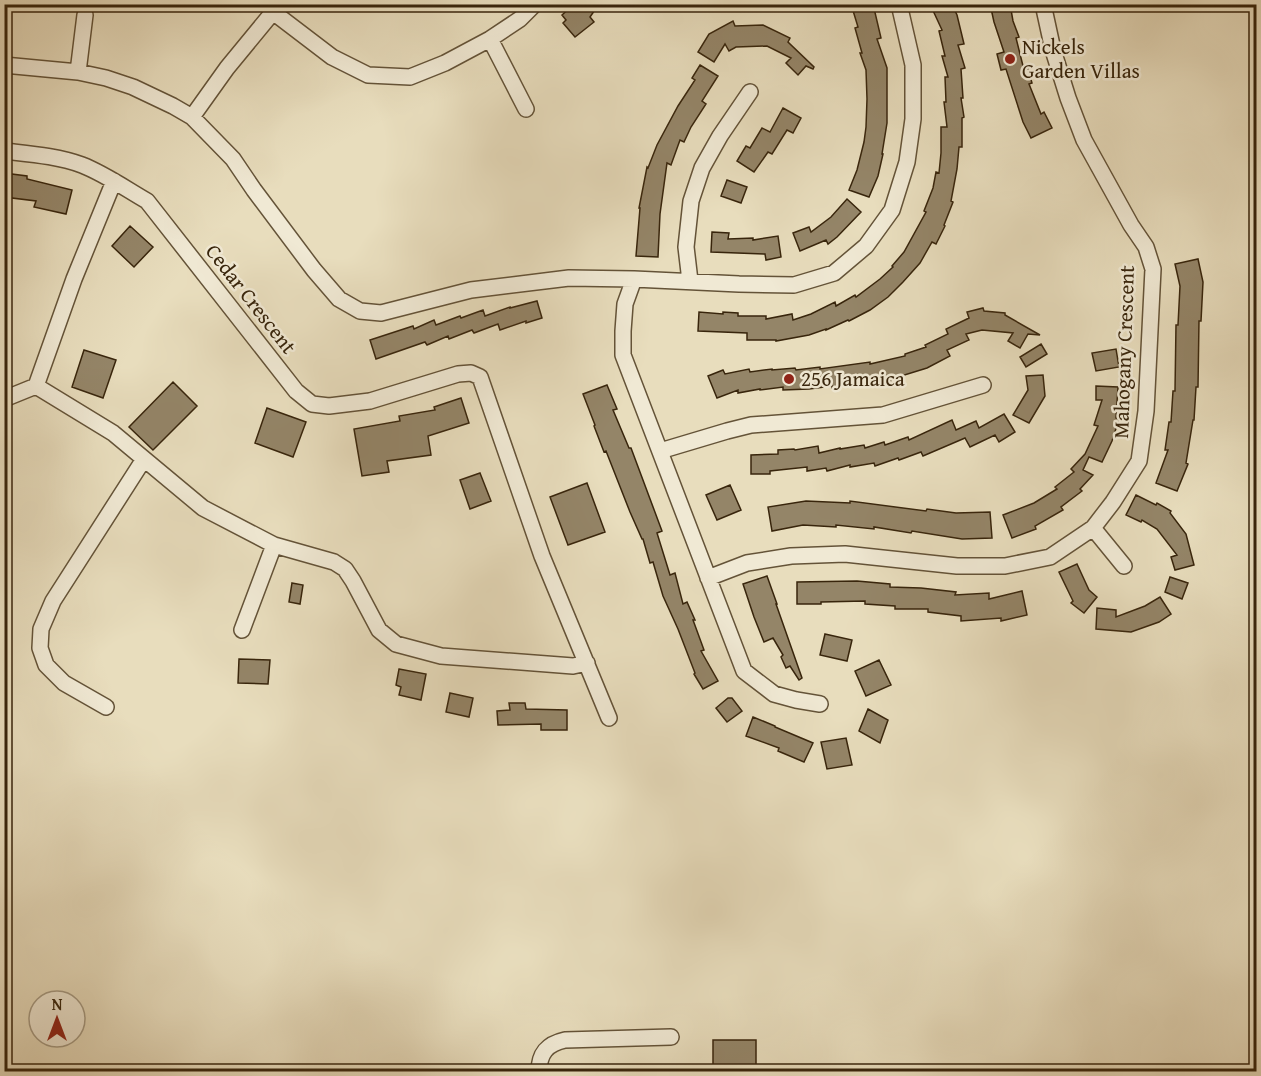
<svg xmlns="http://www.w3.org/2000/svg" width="1261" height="1076" font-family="'Gentium Book Plus',serif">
  <rect width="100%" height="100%" fill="#e8ddbd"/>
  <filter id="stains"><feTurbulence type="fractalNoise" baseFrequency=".00333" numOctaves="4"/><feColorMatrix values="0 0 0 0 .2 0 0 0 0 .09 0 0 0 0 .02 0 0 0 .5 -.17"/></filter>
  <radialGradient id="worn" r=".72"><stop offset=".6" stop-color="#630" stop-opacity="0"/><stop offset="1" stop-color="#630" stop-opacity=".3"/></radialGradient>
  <path fill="#948568" stroke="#38250c" stroke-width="1.5" d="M 574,4 L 599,4 L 590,17 L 594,22 L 575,37 L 563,23 L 566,20 L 562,15 Z
    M 851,4 L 873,4 L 881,38 L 877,39 L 887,68 L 887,123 L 882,154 L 883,154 L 878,176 L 869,197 L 849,190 L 857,170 L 864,142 L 866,127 L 867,99 L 866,70 L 860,53 L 862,53 L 855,28 L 858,27 Z
    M 930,4 L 952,4 L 957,15 L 964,44 L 958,45 L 965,68 L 961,69 L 963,98 L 961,98 L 964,117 L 962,118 L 962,147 L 959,147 L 957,169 L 951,201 L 953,202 L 944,225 L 945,226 L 936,244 L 932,242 L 920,263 L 903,282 L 888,297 L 870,310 L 849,321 L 848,320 L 826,330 L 826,329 L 809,335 L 776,341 L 776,340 L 747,340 L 747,333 L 698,331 L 699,312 L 723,314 L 723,312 L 738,313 L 738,316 L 766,316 L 766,319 L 792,314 L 793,320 L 811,314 L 835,302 L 836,306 L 855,295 L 856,297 L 880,279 L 893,267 L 892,266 L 904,252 L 926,212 L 924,211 L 933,188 L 936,172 L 939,173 L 941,153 L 941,127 L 947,127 L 944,102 L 946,102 L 945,77 L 948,77 L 942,56 L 945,56 L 939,31 L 942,30 Z
    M 990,4 L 1010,4 L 1013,21 L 1019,37 L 1016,38 L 1024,70 L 1028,69 L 1032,83 L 1029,84 L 1041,114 L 1044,112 L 1052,128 L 1031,138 L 1023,122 L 1006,69 L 1001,70 L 997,54 L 1004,52 L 994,22 Z
    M 733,21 L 735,26 L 763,25 L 790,38 L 788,42 L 814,67 L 813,69 L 806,66 L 798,75 L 786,63 L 791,58 L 767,46 L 736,47 L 729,51 L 725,44 L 714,62 L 698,52 L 709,34 Z
    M 700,65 L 718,76 L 702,101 L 706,104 L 691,127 L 684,142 L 680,140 L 671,165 L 667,163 L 660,214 L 658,257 L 636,256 L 640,208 L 639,208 L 647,167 L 648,168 L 657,145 L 678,106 L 695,80 L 692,78 Z
    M 783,108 L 801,118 L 793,133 L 787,130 L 772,154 L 768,152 L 754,172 L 737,161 L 746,146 L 750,148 L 762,128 L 770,132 Z
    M 4,173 L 27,176 L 27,179 L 72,190 L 66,214 L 34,207 L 36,201 L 4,197 Z
    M 727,180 L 747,187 L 741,203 L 721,196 Z
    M 847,199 L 861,212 L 837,237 L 828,244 L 826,240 L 800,251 L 793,233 L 809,227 L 811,232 L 831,217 Z
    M 130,226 L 153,247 L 134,267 L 112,246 Z
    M 712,232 L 729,233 L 728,239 L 753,238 L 753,240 L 778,236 L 781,257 L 766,260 L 765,254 L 711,252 Z
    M 1198,259 L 1203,282 L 1201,321 L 1199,321 L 1198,387 L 1196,387 L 1194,420 L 1193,420 L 1186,463 L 1188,464 L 1177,491 L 1156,483 L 1168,450 L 1165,450 L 1169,422 L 1171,422 L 1173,391 L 1175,391 L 1176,325 L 1178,325 L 1180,286 L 1175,264 Z
    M 537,301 L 542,318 L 526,323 L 526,321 L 500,330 L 498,324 L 474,333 L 472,330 L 449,339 L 448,336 L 427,345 L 425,342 L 376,359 L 370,340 L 413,326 L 414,329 L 434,320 L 436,325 L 460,316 L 461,318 L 483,310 L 485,316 L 510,307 L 510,308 Z
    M 983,308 L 984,311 L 1005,313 L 1005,315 L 1040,335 L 1028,334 L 1020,348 L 1008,341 L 1013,333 L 982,330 L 966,334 L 969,340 L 947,350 L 950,356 L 927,368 L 901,376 L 901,378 L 885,382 L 885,380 L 832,388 L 832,386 L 809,389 L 783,390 L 783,387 L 760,390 L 760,389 L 738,393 L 738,390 L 717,398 L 708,376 L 723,370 L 725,374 L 749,369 L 750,372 L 772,369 L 772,370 L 795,368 L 796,370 L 820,367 L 820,369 L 870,362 L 870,364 L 905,356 L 905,354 L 926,347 L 925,345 L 948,334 L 946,329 L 969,318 L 967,312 Z
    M 1041,344 L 1047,354 L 1026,367 L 1020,357 Z
    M 1116,349 L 1119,367 L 1096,371 L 1092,353 Z
    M 84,350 L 116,360 L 103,398 L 72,387 Z
    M 1043,375 L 1045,396 L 1029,423 L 1013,415 L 1028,390 L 1026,376 Z
    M 173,382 L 197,406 L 153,450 L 129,427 Z
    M 607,385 L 617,409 L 613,410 L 629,448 L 631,448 L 662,531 L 657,533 L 670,575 L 675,573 L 683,604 L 687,602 L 695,620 L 693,620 L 704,650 L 701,651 L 718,681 L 703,689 L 694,674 L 695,673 L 678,629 L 663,596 L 653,562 L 650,563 L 643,539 L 642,539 L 630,512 L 606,451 L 604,452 L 594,426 L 595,425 L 583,394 Z
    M 1096,386 L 1118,387 L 1116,418 L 1119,419 L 1112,441 L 1102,462 L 1089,457 L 1083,470 L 1093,475 L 1080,489 L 1082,491 L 1061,507 L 1063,510 L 1035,526 L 1036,529 L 1012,538 L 1003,515 L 1034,503 L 1057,489 L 1055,487 L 1074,472 L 1071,469 L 1085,454 L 1098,426 L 1094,425 L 1102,400 L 1096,400 Z
    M 461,398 L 469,423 L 428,436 L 431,455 L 387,461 L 389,472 L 362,476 L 354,429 L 400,421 L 399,416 L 435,410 L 434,407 Z
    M 267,408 L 306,422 L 293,457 L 255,443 Z
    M 1004,414 L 1015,432 L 999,442 L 995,435 L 970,447 L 965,438 L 923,456 L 921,452 L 899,460 L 898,458 L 875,466 L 874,463 L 850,467 L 850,465 L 827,471 L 826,468 L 807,471 L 807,467 L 770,471 L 770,474 L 751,474 L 751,455 L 778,454 L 778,450 L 794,449 L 795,450 L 818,446 L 819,453 L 840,448 L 840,449 L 864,445 L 865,448 L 884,442 L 885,445 L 908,437 L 909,440 L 952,420 L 956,430 L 976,421 L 979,428 Z
    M 480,473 L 491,501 L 470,509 L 460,480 Z
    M 587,483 L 605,532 L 568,545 L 550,497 Z
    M 730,485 L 741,510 L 717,520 L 706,495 Z
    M 1136,495 L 1156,505 L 1157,503 L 1171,511 L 1170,513 L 1186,534 L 1194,565 L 1175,570 L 1171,557 L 1177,555 L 1157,529 L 1142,520 L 1141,522 L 1126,515 Z
    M 806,501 L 850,503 L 850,501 L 926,511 L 927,509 L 956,513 L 990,512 L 992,538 L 962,539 L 912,531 L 911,533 L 874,527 L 874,529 L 836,525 L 836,527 L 803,525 L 772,531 L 768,507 Z
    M 1077,564 L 1089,590 L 1097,597 L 1084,613 L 1071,603 L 1073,601 L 1059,572 Z
    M 767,576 L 777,604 L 776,604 L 802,678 L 799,680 L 790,666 L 786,668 L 781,657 L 783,655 L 773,638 L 764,642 L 754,617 L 743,584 Z
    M 1170,577 L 1188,583 L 1182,599 L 1165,592 Z
    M 857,581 L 890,584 L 890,587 L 921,588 L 956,592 L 955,595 L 989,593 L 989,599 L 1022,591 L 1027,615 L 1001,621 L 1001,618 L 961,621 L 961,616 L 928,612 L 928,609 L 895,609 L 895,606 L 865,604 L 865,601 L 821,602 L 821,604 L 797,604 L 797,582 Z
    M 292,583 L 303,585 L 300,604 L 289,602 Z
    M 1160,597 L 1171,614 L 1159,622 L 1131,632 L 1096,629 L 1097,608 L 1116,610 L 1116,617 L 1145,606 Z
    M 825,634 L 852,640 L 847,661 L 820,655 Z
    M 239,659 L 270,660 L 268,684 L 238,683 Z
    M 879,660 L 891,685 L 866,696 L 855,671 Z
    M 399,669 L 426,674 L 421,700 L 399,695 L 401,687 L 396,685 Z
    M 450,693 L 473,698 L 469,717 L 446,712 Z
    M 728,698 L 732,698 L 742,711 L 727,722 L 716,708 Z
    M 509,703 L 525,703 L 526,709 L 567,710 L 567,730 L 541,730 L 541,724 L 498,725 L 497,711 L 510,710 Z
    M 868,709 L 888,720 L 880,743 L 859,731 Z
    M 753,717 L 775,726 L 775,727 L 813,743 L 804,762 L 778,751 L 779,748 L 746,736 Z
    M 846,738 L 852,765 L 827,769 L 821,742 Z
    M 713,1040 L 756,1040 L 756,1067 L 713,1067 Z"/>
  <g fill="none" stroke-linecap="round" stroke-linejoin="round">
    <g stroke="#645338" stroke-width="18">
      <path id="minor" d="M 273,12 L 332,57 L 368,75 L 410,77 L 445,63 L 490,39 L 520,19 L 535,4
        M 490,39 L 526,109
        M 4,65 L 78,72 L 106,78 L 133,87 L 173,106 L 192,117 L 233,159 L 254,190 L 314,270 L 339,299 L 360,311 L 381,313 L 471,290 L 569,278 L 634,279 L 739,284 L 794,285 L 834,273 L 866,246 L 892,210 L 907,162 L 913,119 L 913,65 L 899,4
        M 78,72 L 85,15
        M 192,117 L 227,68 L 278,6
        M 4,151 C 30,154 58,156 82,165 C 105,174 126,189 147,201 L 296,391 L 312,404 L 329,406 L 370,401 L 458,374 L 471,373 L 480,377 L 542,556 L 609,718
        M 634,279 L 625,304 L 623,331 L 623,355 L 744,671 L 774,694 L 796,700 L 820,704
        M 690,281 L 686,247 L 691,201 L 702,168 L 720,136 L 750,92
        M 36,386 L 113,433 L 203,508 L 274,545 L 334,562 L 345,569 L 353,581 L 379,630 L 396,644 L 441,656 L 573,666 L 587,663
        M 36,386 L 74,279 L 114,181
        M 4,399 L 36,386
        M 660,451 L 727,431 L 751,425 L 883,415 L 983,385
        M 1093,528 L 1124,566
        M 708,578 L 747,563 L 791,556 L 845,554 L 957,566 L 1005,566 L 1050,557 L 1093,528 L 1113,502 L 1139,461 L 1146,411 L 1153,269 L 1146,247 L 1131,225 L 1084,140 L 1068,98 L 1053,50 L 1043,4
        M 242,630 L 274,545
        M 106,707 L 64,683 L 46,665 L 40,648 L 41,629 L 53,601 L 144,459
        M 539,1072 C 539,1053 547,1044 565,1040 L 671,1037"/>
    </g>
    <use href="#minor" stroke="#f0e9d4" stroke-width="15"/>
  </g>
  <g fill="#8f2418" stroke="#f0e9d4" stroke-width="2">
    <circle cx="1010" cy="59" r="6"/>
    <circle cx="789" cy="379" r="6"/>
  </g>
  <g text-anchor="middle" stroke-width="5" stroke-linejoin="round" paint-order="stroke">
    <g font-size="21" fill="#38250c" stroke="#f0e9d4" text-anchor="start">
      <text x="1022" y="54">Nickels<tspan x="1022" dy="24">Garden Villas</tspan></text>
      <text x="801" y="386">256 Jamaica</text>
    </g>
    <g font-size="21" fill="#38250c" stroke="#f0e9d4">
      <text transform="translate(251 299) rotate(52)" y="7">Cedar Crescent</text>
      <text transform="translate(1124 352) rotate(-88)" y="7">Mahogany Crescent</text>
    </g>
  </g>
  <rect width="1261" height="1076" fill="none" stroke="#e8ddbd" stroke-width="24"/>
  <rect x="6" y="6" width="1249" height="1064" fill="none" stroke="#38250c" stroke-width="3"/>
  <rect x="12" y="12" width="1237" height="1052" fill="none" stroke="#38250c" stroke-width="1.5"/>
  <g transform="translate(57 1019)"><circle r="28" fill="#f0e9d4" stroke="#a69b84" stroke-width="1.5"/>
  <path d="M0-4.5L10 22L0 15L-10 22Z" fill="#8f2418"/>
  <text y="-9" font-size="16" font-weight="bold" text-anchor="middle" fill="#38250c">N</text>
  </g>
  <rect width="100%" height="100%" filter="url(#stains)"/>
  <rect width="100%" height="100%" fill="url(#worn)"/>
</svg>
